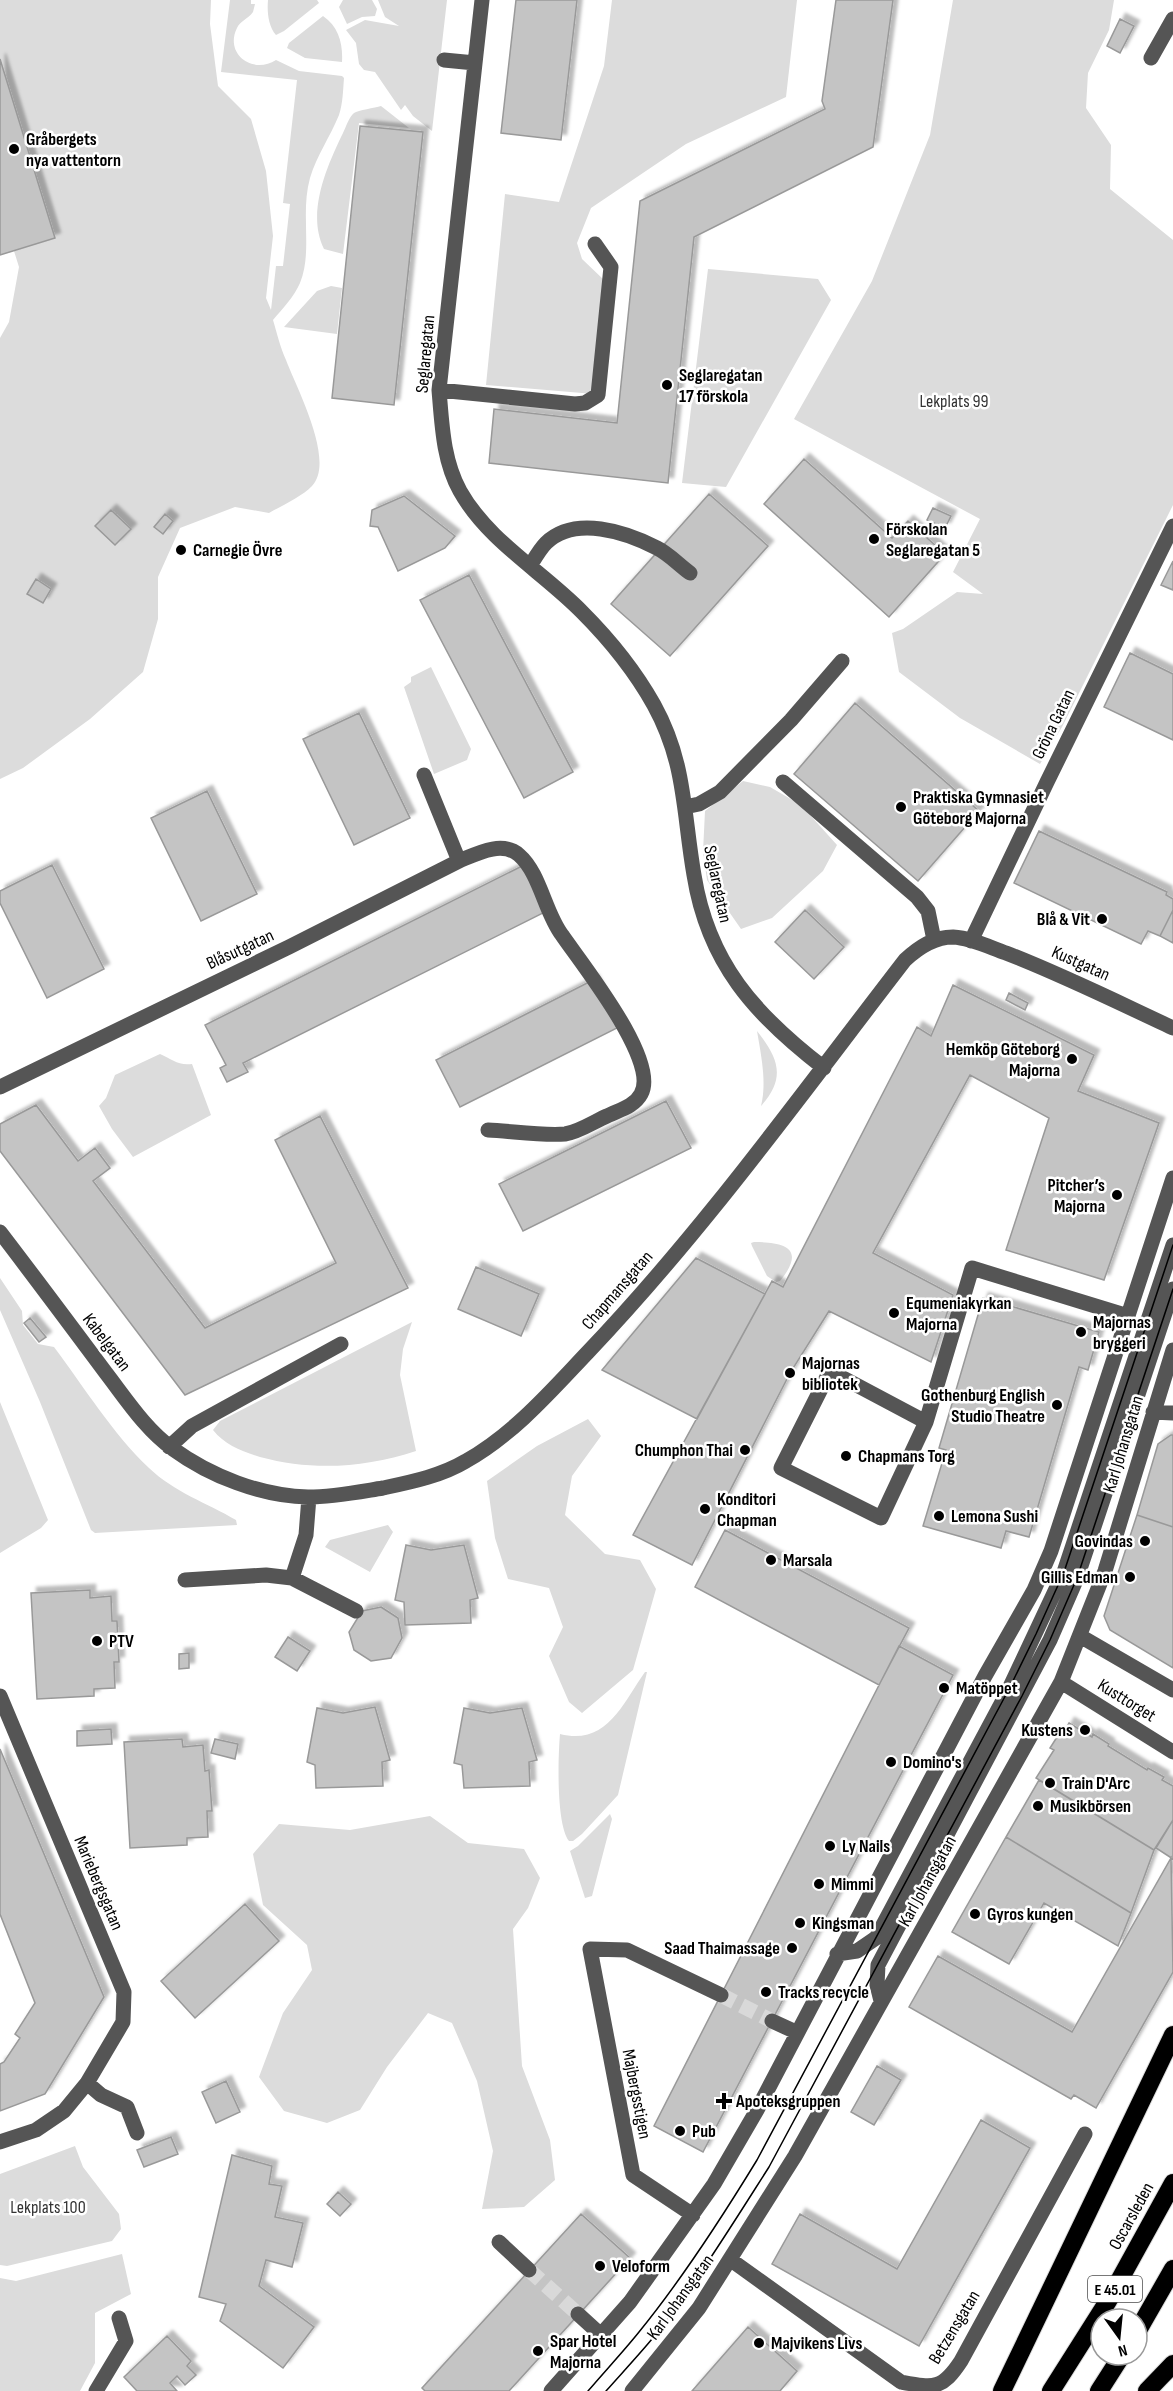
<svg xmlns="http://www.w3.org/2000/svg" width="1173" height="2391" font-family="'Sofia Sans Condensed',sans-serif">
  <defs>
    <filter id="shadow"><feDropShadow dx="5.5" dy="-5.5" stdDeviation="1.5" flood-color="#0004"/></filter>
  </defs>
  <rect width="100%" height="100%" fill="#fff"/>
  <path fill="#dcdcdc" d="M 0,0 L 211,0 L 210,24 L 218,86 L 251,119 L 266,171 L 273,236 L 266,298 L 271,310 L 276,266 L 283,266 L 290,204 L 283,203 L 297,80 L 221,72 L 230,0 L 251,0 L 251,4 L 255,4 L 253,12 C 248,19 240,21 237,28 C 224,54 253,75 276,60 L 299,71 L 342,76 L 344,78 C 343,90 343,103 339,115 C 330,137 317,155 310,178 C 300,214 313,251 300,283 C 294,297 283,308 273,320 C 277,333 280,347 286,360 C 296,387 336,461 312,486 C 303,496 281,506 269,513 L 235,507 L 180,528 L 158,577 L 158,619 L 143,672 L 90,719 L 23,768 L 0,779 L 0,338 L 9,322 L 19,267 L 14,251 L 54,238 L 0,59 Z
    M 268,0 L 317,0 L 319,3 L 284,31 L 276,35 C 268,26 267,11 268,0 Z
    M 343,0 L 372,0 L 377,9 L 375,16 L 362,17 L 347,24 L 339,7 Z
    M 378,0 L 447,0 L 432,131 L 413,116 L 405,105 L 401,110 L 375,72 L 364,70 L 359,64 L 356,43 L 346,30 L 365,20 L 399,26 L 385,17 Z
    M 612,0 L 797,0 L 786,97 L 686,144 L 591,208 L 577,243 L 582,259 L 604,280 L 594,394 L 486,385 L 505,194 L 559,202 L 604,66 Z
    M 953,0 L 1114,0 L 1109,30 L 1088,73 L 1086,108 L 1111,145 L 1110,189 L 1173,240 L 1173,505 L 1062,727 L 1040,764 L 960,718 L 899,672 L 892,633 L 903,629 L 957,592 L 983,594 L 953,572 L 980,519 L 794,419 L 872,281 L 930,135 Z
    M 323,16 C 339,27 343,44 342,62 L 305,58 L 287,48 L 289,43 Z
    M 381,106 L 409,128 L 359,123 L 343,254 L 324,249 C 306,213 327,166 343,133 C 346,127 349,117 354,113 C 358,110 375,108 381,106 Z
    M 708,269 L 818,279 L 831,300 L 726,487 L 682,483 Z
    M 331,286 L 342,288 L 337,334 L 284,327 L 317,291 Z
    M 431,667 L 471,749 L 467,760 L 434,774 L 404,687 L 411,682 L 411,677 Z
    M 743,781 L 770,787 L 801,805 L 837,845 L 823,871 L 772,918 L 741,929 L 707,880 L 703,852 L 705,811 Z
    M 757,1031 C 779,1059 786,1078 761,1106 C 767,1082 761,1055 757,1031 Z
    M 160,1054 C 172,1059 178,1066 192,1064 L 211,1115 L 133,1157 L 112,1129 L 99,1106 L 106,1098 L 115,1075 Z
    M 754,1242 C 784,1242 807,1248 780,1281 L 776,1282 L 767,1276 L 752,1246 L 751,1243 Z
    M 0,1278 L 22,1311 L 23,1325 L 38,1344 L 54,1347 C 84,1387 113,1434 149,1468 C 174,1492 207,1503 236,1520 L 237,1525 L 95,1533 L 91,1530 L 40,1402 L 0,1310 Z
    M 412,1322 L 403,1349 L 400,1375 L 416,1451 C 364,1468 312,1471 260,1457 C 241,1451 225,1445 213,1430 L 220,1421 Z
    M 0,1402 L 48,1520 L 41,1528 L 0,1553 Z
    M 588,1419 L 601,1436 L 572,1476 L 565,1515 L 605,1554 L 640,1560 L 656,1589 L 633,1670 L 582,1713 L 569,1702 L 549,1656 L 563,1627 L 549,1588 L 508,1579 L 495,1538 L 487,1481 L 537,1446 Z
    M 388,1525 L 393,1532 L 370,1572 L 325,1547 L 330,1540 Z
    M 645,1672 L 647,1672 L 618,1795 L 582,1834 L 573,1841 L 569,1841 C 556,1824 558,1757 560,1734 C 607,1746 623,1703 645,1672 Z
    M 610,1814 L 612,1819 L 592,1896 L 585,1898 L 570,1851 L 578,1846 Z
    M 430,1816 L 468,1843 L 524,1849 L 540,1878 L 528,1908 L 513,1929 L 522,2066 L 550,2140 L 555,2180 L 524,2207 L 482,2209 L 493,2151 L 477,2081 L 452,2023 L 428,2013 L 387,2067 L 360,2110 L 327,2123 L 284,2111 L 259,2077 L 283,2013 L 312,1970 L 307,1945 L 263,1905 L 253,1854 L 279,1824 L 350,1830 Z
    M 75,2146 L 83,2167 L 119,2214 L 121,2229 L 112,2241 L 7,2266 L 0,2265 L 0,2174 Z
    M 122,2254 L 131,2294 L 95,2313 L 95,2363 L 80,2391 L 0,2391 L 0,2278 L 16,2281 Z"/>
  <path fill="#c4c4c4" stroke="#999" stroke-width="1.5" filter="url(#shadow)" d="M 516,0 L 577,0 L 561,140 L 501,133 Z
    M 836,0 L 893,0 L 873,147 L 694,237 L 668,483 L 489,463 L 494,409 L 617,423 L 640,201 L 825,109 L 822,101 Z
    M 1120,19 L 1134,26 L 1120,53 L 1107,46 Z
    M 0,59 L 55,238 L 0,255 Z
    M 360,126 L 423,132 L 394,405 L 332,398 Z
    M 804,459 L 892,538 L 908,521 L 945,554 L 889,617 L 764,504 Z
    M 709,494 L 768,546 L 670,656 L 611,604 Z
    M 404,496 L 455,536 L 445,548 L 398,571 L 378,527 L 370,526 L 372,510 Z
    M 933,508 L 951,516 L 945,528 L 927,520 Z
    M 111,510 L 131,529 L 115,545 L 95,526 Z
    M 165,514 L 173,521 L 163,534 L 154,527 Z
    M 1173,561 L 1173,590 L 1161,585 Z
    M 469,575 L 573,772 L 524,798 L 420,600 Z
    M 36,579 L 51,589 L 43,603 L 27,594 Z
    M 1130,653 L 1173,674 L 1173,740 L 1104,707 Z
    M 855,703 L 979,811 L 918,881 L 794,774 Z
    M 359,713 L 410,818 L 354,845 L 303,739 Z
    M 207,791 L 257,894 L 201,921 L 151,818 Z
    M 1039,831 L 1167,892 L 1166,895 L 1173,899 L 1173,910 L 1160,936 L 1148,931 L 1141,944 L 1014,883 Z
    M 52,865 L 104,969 L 47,998 L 0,903 L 0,891 Z
    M 524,865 L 547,911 L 243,1063 L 248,1072 L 227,1082 L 220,1068 L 226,1065 L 205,1025 Z
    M 805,910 L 844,947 L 814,979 L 775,942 Z
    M 1173,910 L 1173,943 L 1160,936 Z
    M 593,980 L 617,1028 L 460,1107 L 436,1060 Z
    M 953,985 L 1094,1055 L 1078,1091 L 1159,1123 L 1104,1280 L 1006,1250 L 1049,1118 L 970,1075 L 873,1253 L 953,1295 L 931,1362 L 829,1311 L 790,1373 L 692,1565 L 633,1535 L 772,1281 L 783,1287 L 917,1027 L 931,1036 Z
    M 1009,993 L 1028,1003 L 1025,1010 L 1006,1000 Z
    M 666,1101 L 691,1148 L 523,1231 L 499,1184 Z
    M 36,1105 L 78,1161 L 95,1148 L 110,1168 L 93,1181 L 205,1328 L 336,1263 L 275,1140 L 320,1116 L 408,1288 L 185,1395 L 0,1151 L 0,1124 Z
    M 696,1258 L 765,1294 L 697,1419 L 602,1370 Z
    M 476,1267 L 539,1294 L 521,1336 L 458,1309 Z
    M 983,1298 L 1099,1332 L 1088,1370 L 1079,1367 L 1029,1537 L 1006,1531 L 1001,1548 L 923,1526 L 946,1450 L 939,1448 Z
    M 30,1318 L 46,1337 L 39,1342 L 24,1323 Z
    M 1171,1435 L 1173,1435 L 1173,1527 L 1137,1515 L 1158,1444 Z
    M 1137,1515 L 1173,1527 L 1173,1668 L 1110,1630 L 1104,1616 Z
    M 725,1530 L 909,1628 L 879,1685 L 695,1587 Z
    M 406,1545 L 431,1550 L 464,1545 L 478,1598 L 470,1600 L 471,1623 L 405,1625 L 404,1602 L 395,1600 Z
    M 90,1590 L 90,1598 L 111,1596 L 112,1621 L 117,1621 L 119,1662 L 114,1662 L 115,1688 L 94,1689 L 94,1696 L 37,1699 L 31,1593 Z
    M 381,1607 L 398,1618 L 402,1638 L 391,1658 L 371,1661 L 354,1650 L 349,1632 L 362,1611 Z
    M 288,1637 L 310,1651 L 297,1671 L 275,1657 Z
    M 899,1646 L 953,1675 L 703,2152 L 654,2126 Z
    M 189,1653 L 189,1668 L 179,1669 L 179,1654 Z
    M 375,1707 L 390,1760 L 382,1762 L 383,1786 L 316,1788 L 315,1765 L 307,1762 L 317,1708 L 343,1713 Z
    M 464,1708 L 490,1713 L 522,1708 L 537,1760 L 529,1762 L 530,1786 L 464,1788 L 462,1765 L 454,1763 Z
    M 1069,1723 L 1092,1737 L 1093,1734 L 1109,1744 L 1108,1746 L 1147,1770 L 1148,1768 L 1164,1777 L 1162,1780 L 1173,1786 L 1173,1820 L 1154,1850 L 1036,1778 L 1054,1750 L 1050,1748 L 1059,1734 L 1062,1735 Z
    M 111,1729 L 112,1744 L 77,1746 L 77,1731 Z
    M 182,1739 L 183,1747 L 203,1745 L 205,1771 L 209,1770 L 212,1811 L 207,1811 L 208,1837 L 187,1838 L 187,1845 L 130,1848 L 124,1742 Z
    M 215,1739 L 238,1744 L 235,1759 L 211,1753 Z
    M 0,1749 L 104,1997 L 45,2094 L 0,2111 L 0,2064 L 4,2062 L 20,2038 L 15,2034 L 35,2003 L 0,1914 Z
    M 1039,1780 L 1154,1850 L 1131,1913 L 1006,1837 Z
    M 1173,1820 L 1173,1859 L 1156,1848 Z
    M 1006,1837 L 1131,1913 L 1118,1946 L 1044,1903 L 1009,1964 L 952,1932 Z
    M 1171,1858 L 1173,1972 L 1096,2108 L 1074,2095 L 1071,2099 L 909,2007 L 938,1956 L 1072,2032 Z
    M 245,1904 L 279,1941 L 195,2018 L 161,1981 Z
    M 877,2066 L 901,2080 L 874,2125 L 851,2112 Z
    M 226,2081 L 240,2112 L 216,2123 L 202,2092 Z
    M 981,2120 L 1030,2148 L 919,2346 L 772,2264 L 800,2214 L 897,2269 Z
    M 171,2137 L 178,2154 L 144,2167 L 137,2150 Z
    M 232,2155 L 272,2166 L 269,2184 L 282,2186 L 275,2217 L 303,2223 L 292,2267 L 266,2260 L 259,2286 L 314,2327 L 283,2368 L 220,2321 L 226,2304 L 199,2297 Z
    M 338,2192 L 351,2204 L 340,2216 L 327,2204 Z
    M 581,2214 L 630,2258 L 509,2391 L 425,2391 L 422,2388 Z
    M 748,2327 L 797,2371 L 780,2391 L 692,2391 Z
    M 167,2336 L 191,2361 L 187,2366 L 196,2375 L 185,2385 L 177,2376 L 170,2383 L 177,2391 L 137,2391 L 124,2377 Z"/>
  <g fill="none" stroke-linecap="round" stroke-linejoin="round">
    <path stroke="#d9d9d9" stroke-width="15" stroke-dasharray="15 8" stroke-linecap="butt" d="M 721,1995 L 772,2021
      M 529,2270 L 578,2314"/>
    <g stroke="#dbdbdb" stroke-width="20">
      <path id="highway" d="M 1137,2332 L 1173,2269
        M 1002,2391 L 1173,2035
        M 1051,2391 L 1108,2301 L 1173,2183
        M 1099,2391 L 1122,2355
        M 1147,2391 L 1173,2364"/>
    </g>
    <path stroke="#555" stroke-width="15" d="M 482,0 L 439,390 C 442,425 443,460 460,491 C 488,541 543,572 582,612 C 609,639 635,671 654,705 C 686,763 683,812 694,875 C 708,963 755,1015 824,1068
      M 1151,58 L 1173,19
      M 444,60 L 475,63
      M 439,390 L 575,404 L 585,403 L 598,395 L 611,267 L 595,244
      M 530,566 C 535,558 540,549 546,543 C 575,515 626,532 657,548 C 669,554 679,565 690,573
      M 424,775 L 459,861
      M 783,782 L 917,897 L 928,911 L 934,940
      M 685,807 L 699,804 L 720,792 L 791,720 L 842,661
      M 971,941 L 1047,782 L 1173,526
      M 0,1087 L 289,947 L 459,861 C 476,854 502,840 519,855 C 540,873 545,913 562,935 C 581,963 660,1061 641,1094 C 634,1107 619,1110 607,1116 C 595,1121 579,1132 565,1134 C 543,1136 511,1131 488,1130
      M 0,1232 C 36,1279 71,1326 106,1373 C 126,1399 146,1430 173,1449 C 210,1476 261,1496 308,1497 C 333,1497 358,1492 383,1488 C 411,1482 441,1476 466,1461 C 514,1434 551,1391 588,1352 C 704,1230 803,1092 905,960 C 919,947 934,937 953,937 C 971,938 989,947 1006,953 C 1063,975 1117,1002 1173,1028
      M 830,1371 L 926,1422 L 881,1518 L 781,1468 Z
      M 1153,1412 L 1173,1413
      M 926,1422 L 972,1268 L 1128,1316
      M 169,1447 L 192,1426 L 341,1344
      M 309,1497 L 306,1535 L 292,1578 L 356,1611
      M 185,1580 L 266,1575 L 292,1578
      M 1080,1636 L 1173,1690
      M 1061,1682 L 1173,1752
      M 0,1696 L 124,1992 L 123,2022 L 87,2083 L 64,2111 L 36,2130 L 0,2142
      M 837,1954 L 857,1951 L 876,1938 L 1009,1689 L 1064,1572 L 1173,1245
      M 881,2001 L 877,1985 L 878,1965 L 1050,1640 L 1077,1578 L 1173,1289
      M 772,2021 L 796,2032
      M 87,2083 L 101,2095 L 127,2107 L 137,2133
      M 693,2215 L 633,2175 L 590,1949 L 627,1950 L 721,1995
      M 499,2242 L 529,2270
      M 731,2260 L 901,2382 C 934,2388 942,2390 961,2361 L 1085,2134
      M 578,2314 L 601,2335
      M 96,2391 L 126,2341 L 119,2318
      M 551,2391 L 630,2302 L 714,2184 L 757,2110 L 985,1676 L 1034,1590 L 1051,1551 L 1173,1178
      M 632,2391 L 699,2308 L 795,2156 L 1061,1682 L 1105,1571 L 1173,1350"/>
    <use href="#highway" stroke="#000" stroke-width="18"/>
    <path stroke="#000" stroke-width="1.5" d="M 588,2391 C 605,2371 623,2352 639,2332 C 683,2278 721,2219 757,2160 L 1009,1689 L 1036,1634 L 1064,1572 L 1173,1245
      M 606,2391 C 621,2374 637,2357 652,2339 C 695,2285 732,2225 769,2167 L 1022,1696 L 1050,1640 L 1077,1578 L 1173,1289"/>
  </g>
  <g fill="#000" stroke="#fff" stroke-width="2">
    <circle cx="14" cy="149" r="6"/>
    <circle cx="667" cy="385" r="6"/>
    <circle cx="874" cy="539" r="6"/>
    <circle cx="181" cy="550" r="6"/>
    <circle cx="901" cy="807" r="6"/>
    <circle cx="1102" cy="919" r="6"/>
    <circle cx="1072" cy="1059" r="6"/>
    <circle cx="1117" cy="1195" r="6"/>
    <circle cx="894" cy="1313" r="6"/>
    <circle cx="1081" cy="1332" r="6"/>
    <circle cx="790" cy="1373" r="6"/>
    <circle cx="1057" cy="1405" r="6"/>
    <circle cx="745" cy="1450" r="6"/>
    <circle cx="846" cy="1456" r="6"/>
    <circle cx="705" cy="1509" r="6"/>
    <circle cx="939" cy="1516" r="6"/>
    <circle cx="1145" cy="1541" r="6"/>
    <circle cx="771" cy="1560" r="6"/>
    <circle cx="1130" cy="1577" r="6"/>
    <circle cx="97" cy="1641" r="6"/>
    <circle cx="944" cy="1688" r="6"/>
    <circle cx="1085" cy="1730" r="6"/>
    <circle cx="891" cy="1762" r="6"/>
    <circle cx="1050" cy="1783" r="6"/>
    <circle cx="1038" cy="1806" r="6"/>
    <circle cx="830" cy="1846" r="6"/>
    <circle cx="819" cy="1884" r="6"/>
    <circle cx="975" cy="1914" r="6"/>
    <circle cx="800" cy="1923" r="6"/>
    <circle cx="792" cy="1948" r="6"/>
    <circle cx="766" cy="1992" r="6"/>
    <path d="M721 2092h6v6h6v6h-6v6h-6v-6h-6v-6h6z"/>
    <circle cx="680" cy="2131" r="6"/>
    <circle cx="600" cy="2266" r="6"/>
    <circle cx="759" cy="2343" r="6"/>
    <circle cx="538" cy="2351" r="6"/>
  </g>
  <g text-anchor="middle" stroke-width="5" stroke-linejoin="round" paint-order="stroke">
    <rect fill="#fff" stroke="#4c4c4c" stroke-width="1.5" x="1088" y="2276" width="54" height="26" rx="4.5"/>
    <g font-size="16" font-weight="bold" fill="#000">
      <text x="1115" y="2295">E 45.01</text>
    </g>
    <g font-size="18" font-weight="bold" fill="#000" stroke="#fff" text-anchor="start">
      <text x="26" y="145">Gråbergets<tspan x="26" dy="21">nya vattentorn</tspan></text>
      <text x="679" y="381">Seglaregatan<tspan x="679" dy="21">17 förskola</tspan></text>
      <text x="886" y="535">Förskolan<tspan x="886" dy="21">Seglaregatan 5</tspan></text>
      <text x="193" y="556">Carnegie Övre</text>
      <text x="913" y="803">Praktiska Gymnasiet<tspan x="913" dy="21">Göteborg Majorna</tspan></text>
      <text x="1090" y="925" text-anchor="end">Blå &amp; Vit</text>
      <text x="1060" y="1055" text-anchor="end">Hemköp Göteborg<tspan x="1060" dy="21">Majorna</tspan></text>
      <text x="1105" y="1191" text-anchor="end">Pitcher’s<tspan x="1105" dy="21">Majorna</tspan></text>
      <text x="906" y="1309">Equmeniakyrkan<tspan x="906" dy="21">Majorna</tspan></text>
      <text x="1093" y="1328">Majornas<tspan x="1093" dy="21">bryggeri</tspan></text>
      <text x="802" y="1369">Majornas<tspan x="802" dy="21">bibliotek</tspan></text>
      <text x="1045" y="1401" text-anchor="end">Gothenburg English<tspan x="1045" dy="21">Studio Theatre</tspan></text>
      <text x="733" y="1456" text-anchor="end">Chumphon Thai</text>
      <text x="858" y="1462">Chapmans Torg</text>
      <text x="717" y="1505">Konditori<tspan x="717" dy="21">Chapman</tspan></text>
      <text x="951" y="1522">Lemona Sushi</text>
      <text x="1133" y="1547" text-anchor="end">Govindas</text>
      <text x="783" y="1566">Marsala</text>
      <text x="1118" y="1583" text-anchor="end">Gillis Edman</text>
      <text x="109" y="1647">PTV</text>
      <text x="956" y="1694">Matöppet</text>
      <text x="1073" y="1736" text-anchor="end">Kustens</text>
      <text x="903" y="1768">Domino's</text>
      <text x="1062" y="1789">Train D'Arc</text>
      <text x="1050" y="1812">Musikbörsen</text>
      <text x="842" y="1852">Ly Nails</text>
      <text x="831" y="1890">Mimmi</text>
      <text x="987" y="1920">Gyros kungen</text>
      <text x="812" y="1929">Kingsman</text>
      <text x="780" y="1954" text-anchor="end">Saad Thaimassage</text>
      <text x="778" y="1998">Tracks recycle</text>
      <text x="736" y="2107">Apoteksgruppen</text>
      <text x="692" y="2137">Pub</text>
      <text x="612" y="2272">Veloform</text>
      <text x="550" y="2347">Spar Hotel<tspan x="550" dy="21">Majorna</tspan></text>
      <text x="771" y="2349">Majvikens Livs</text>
    </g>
    <g font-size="18" fill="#000" stroke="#fff">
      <text transform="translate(425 354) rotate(-85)" y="6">Seglaregatan</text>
      <text transform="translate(1053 724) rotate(-64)" y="6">Gröna Gatan</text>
      <text transform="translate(718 884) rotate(78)" y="6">Seglaregatan</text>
      <text transform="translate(240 949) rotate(-25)" y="6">Blåsutgatan</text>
      <text transform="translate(1081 963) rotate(24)" y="6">Kustgatan</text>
      <text transform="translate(617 1290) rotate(-49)" y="6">Chapmansgatan</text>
      <text transform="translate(107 1342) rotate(53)" y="6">Kabelgatan</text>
      <text transform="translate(1123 1444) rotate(-73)" y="6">Karl Johansgatan</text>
      <text transform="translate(1127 1700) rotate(32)" y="6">Kusttorget</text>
      <text transform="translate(927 1881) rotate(-61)" y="6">Karl Johansgatan</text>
      <text transform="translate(99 1883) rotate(67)" y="6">Mariebergsgatan</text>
      <text transform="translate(637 2094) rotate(79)" y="6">Majbergsstigen</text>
      <text transform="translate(1131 2216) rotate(-61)" y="6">Oscarsleden</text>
      <text transform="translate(680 2297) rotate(-54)" y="6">Karl Johansgatan</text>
      <text transform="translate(954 2327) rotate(-59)" y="6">Betzensgatan</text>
    </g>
    <g font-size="18" fill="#333" stroke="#fff">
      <text x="954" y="407">Lekplats 99</text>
      <text x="48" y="2213">Lekplats 100</text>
    </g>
  </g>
  <g transform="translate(1119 2337) rotate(165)"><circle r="28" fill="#ffffff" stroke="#999999" stroke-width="1.5"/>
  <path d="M0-4.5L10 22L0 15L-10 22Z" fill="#000000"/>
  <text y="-9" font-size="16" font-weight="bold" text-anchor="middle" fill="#000000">N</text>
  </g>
</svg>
